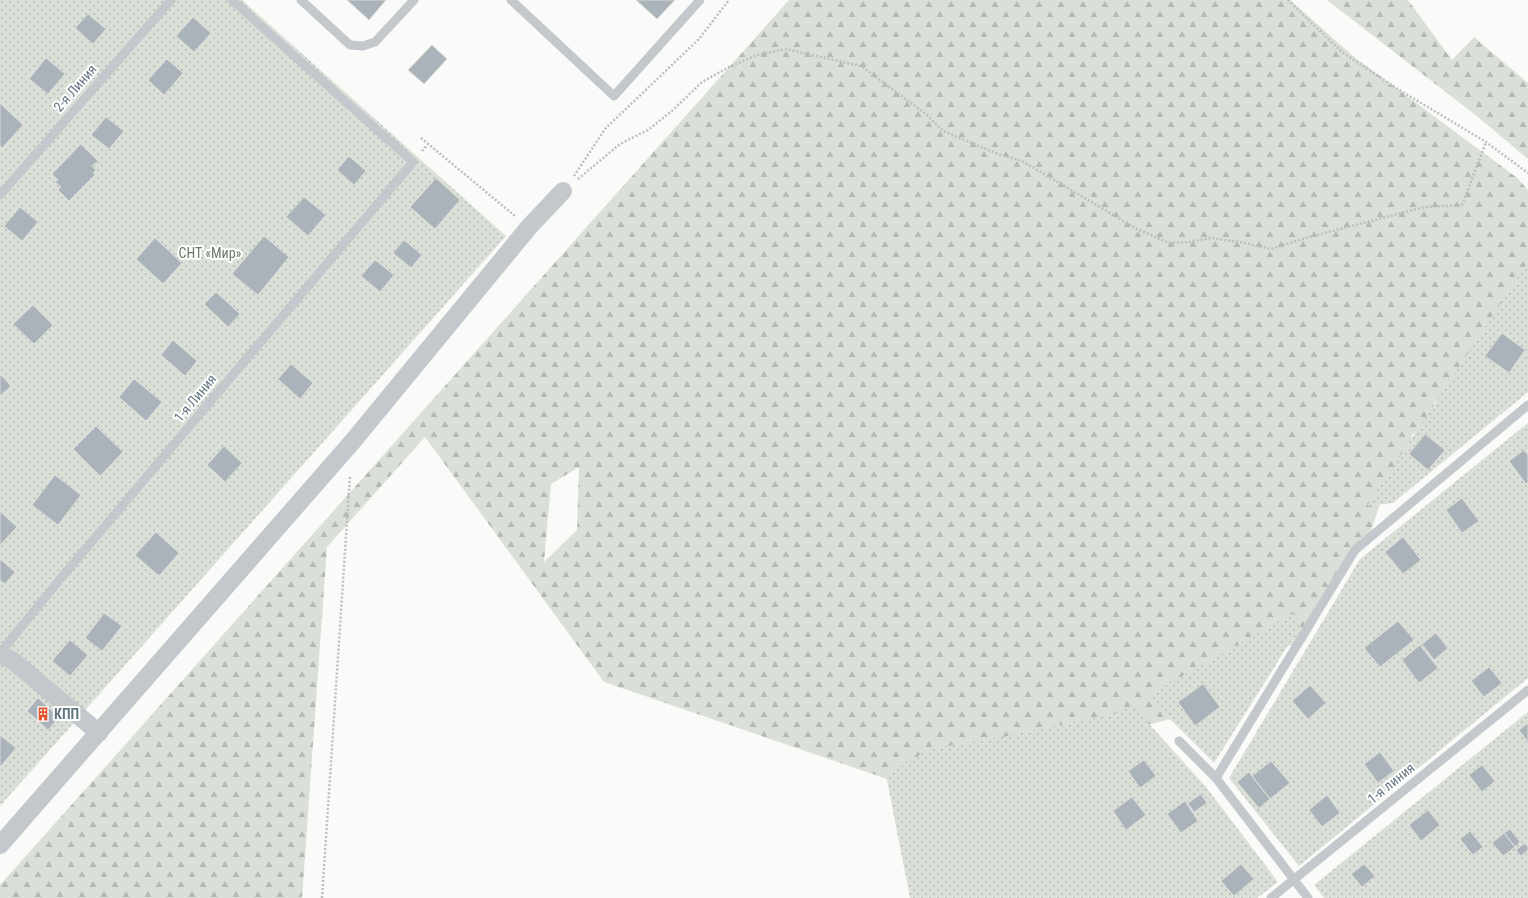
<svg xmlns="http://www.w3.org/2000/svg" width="1528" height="898" font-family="'Roboto Condensed',sans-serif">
  <defs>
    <pattern id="forest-firs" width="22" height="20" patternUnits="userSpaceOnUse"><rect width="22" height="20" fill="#dadfd7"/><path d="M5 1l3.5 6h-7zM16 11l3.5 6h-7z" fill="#b4b9b4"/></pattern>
    <pattern id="garden-dots" width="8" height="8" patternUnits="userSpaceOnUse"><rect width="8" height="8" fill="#dadfd7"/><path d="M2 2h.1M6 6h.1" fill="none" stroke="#b4b9b4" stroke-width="1.8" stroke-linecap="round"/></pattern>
  </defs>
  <rect width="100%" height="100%" fill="#fafaf8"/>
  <path fill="url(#forest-firs)" fill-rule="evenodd" d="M 789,0 L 1290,0 L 1353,56 L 1516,177 L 1528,190 L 1528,274 L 1467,387 L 1434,402 L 1431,419 L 1412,435 L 1406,460 L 1390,474 L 1370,534 L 1322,598 L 1316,622 L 1305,642 L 1275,649 L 1175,718 L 1124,731 L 890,780 L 604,682 L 425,437 L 327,547 L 302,898 L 0,898 L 0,885 ZM 579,467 L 577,530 L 544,562 L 551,484 Z
    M 1327,0 L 1408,0 L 1452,60 L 1474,37 L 1528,83 L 1528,159 L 1478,117 Z"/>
  <path fill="url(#garden-dots)" d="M 0,0 L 242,0 L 506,236 L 0,806 Z
    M 1528,262 L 1528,392 L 1393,503 L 1367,506 Z
    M 1528,423 L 1528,678 L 1299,866 L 1229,778 L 1360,559 Z
    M 1297,611 L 1299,628 L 1214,763 L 1147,696 Z
    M 1132,705 L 1206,787 L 1278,882 L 1257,898 L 910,898 L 886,775 L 930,749 L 1003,737 L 1120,712 Z
    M 1528,712 L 1528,898 L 1324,898 L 1314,885 Z"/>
  <path fill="#aab3b9" stroke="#dcdcda" d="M 347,0 L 386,0 L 369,20 Z
    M 636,0 L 675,0 L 657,19 Z
    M 88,14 L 106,29 L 93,44 L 75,28 Z
    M 193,17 L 211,33 L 194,52 L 176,36 Z
    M 432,45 L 447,59 L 424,84 L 408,70 Z
    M 46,58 L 65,74 L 48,94 L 29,79 Z
    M 167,59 L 183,73 L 164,95 L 148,80 Z
    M 0,103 L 23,125 L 2,148 L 0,146 Z
    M 106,117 L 124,131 L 109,149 L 91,135 Z
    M 81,144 L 98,161 L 92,166 L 96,170 L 93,173 L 95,175 L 69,201 L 58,190 L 61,187 L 55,182 L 58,180 L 52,174 Z
    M 349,156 L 366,171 L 354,185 L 337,170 Z
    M 436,178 L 460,200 L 435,229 L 410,207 Z
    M 304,197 L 326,215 L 308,236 L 286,217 Z
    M 20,207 L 38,222 L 22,241 L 4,226 Z
    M 264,236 L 289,257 L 258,295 L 232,274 Z
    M 155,238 L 182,263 L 163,284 L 136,259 Z
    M 404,240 L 422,255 L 411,268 L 393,253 Z
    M 375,260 L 394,275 L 380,292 L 361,276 Z
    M 216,292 L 240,314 L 228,327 L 204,304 Z
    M 33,305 L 53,325 L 34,344 L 13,324 Z
    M 1502,333 L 1525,350 L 1509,373 L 1485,356 Z
    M 173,340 L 197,361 L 185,376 L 161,355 Z
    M 291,364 L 313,383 L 300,399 L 278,379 Z
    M 0,374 L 11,386 L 0,396 Z
    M 134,379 L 162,402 L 146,421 L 119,397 Z
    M 96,426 L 123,452 L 100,476 L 73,449 Z
    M 1425,434 L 1445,450 L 1428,470 L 1409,454 Z
    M 224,446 L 242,463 L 225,482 L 207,465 Z
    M 1524,450 L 1528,455 L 1528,482 L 1526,484 L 1509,461 Z
    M 55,475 L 81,495 L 58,525 L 32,505 Z
    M 1462,498 L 1479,521 L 1462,533 L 1446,510 Z
    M 0,511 L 17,527 L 0,545 Z
    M 156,532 L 179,553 L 159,576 L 135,555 Z
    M 1403,537 L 1421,560 L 1403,574 L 1385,552 Z
    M 0,559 L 15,572 L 5,584 L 0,580 Z
    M 104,613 L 122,626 L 102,651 L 85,638 Z
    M 1398,621 L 1414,640 L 1380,667 L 1364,648 Z
    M 1436,633 L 1448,648 L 1434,660 L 1422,644 Z
    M 70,640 L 88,655 L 70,676 L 52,661 Z
    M 1420,645 L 1438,668 L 1419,683 L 1402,660 Z
    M 1489,667 L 1502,683 L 1484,697 L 1471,681 Z
    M 1203,684 L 1220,707 L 1195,726 L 1178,702 Z
    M 1310,685 L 1326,703 L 1308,719 L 1292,701 Z
    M 38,698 L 59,717 L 48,730 L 27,711 Z
    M 1528,723 L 1528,742 L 1519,730 Z
    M 0,735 L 16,748 L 1,766 L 0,765 Z
    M 1380,752 L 1394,771 L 1378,783 L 1364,764 Z
    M 1144,760 L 1156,776 L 1140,788 L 1128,771 Z
    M 1271,761 L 1290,783 L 1270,799 L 1252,776 Z
    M 1482,765 L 1495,781 L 1482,792 L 1469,775 Z
    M 1249,772 L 1270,799 L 1259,808 L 1237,782 Z
    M 1201,794 L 1207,803 L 1194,812 L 1188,803 Z
    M 1327,795 L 1340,813 L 1322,827 L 1309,810 Z
    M 1132,797 L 1146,815 L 1126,830 L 1113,811 Z
    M 1185,801 L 1198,821 L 1181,833 L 1167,814 Z
    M 1428,810 L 1440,825 L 1421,841 L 1409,825 Z
    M 1510,829 L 1520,842 L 1515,847 L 1504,833 Z
    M 1470,831 L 1483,847 L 1473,855 L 1460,839 Z
    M 1504,833 L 1515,847 L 1503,856 L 1492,843 Z
    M 1525,843 L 1528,847 L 1528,850 L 1521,856 L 1516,850 Z
    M 1241,864 L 1254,879 L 1234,896 L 1221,881 Z
    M 1364,864 L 1375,876 L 1362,887 L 1351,874 Z"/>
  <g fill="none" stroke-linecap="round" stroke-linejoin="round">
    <path stroke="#bbbfc2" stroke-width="2.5" stroke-dasharray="2 2" stroke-linecap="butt" d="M 1288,0 L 1342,52 L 1396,88 L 1486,142 L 1528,173
      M 421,138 L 515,216
      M 422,151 L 428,144
      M 574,176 L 605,129 L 699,39 L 729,0
      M 578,179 L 620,144 L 648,130 L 673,110 L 702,82 L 729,67 L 757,55 L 786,49 L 861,66 L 926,114 L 943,131 L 998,154 L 1022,161 L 1137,229 L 1169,243 L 1189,242 L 1210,238 L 1240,242 L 1271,249 L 1309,237 L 1425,207 L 1462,205 L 1486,142
      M 322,898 L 350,476"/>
    <path stroke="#c3c8cc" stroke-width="9" d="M 301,0 L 350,45 L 363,46 L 375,42 L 414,0
      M 511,0 L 614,96 L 700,0
      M 0,195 L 171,0
      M 0,653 L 61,578 L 413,162 L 232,0
      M 1179,741 L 1216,778 L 1308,898
      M 1216,778 L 1355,550 L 1528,405
      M 1271,898 L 1528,690"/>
    <path stroke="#c3c8cc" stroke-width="18" d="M 0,654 L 12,660 L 99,733
      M 0,845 L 353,441 L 529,227 L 563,191"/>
  </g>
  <defs>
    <g id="building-bare" transform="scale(1.08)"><path d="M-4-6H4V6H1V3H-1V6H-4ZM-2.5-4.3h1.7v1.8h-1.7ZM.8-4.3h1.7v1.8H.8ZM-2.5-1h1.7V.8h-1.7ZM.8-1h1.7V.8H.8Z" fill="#e4572e" stroke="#fff" stroke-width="2.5" paint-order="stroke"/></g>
  </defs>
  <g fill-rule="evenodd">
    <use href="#building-bare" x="43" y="714"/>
  </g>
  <g text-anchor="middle" stroke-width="4" stroke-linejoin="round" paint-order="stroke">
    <g font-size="14" fill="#657683" stroke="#fff">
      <text transform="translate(75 88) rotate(-49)" y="5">2-я Линия</text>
      <text transform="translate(195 398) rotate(-50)" y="5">1-я Линия</text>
      <text transform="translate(1391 783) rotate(-39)" y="5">1-я линия</text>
    </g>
    <g font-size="14" fill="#687a64" stroke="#fff">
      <text x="210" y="258">СНТ «Мир»</text>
    </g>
    <g font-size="14" font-weight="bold" fill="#657683" stroke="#fff" text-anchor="start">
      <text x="54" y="719">КПП</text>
    </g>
  </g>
</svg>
